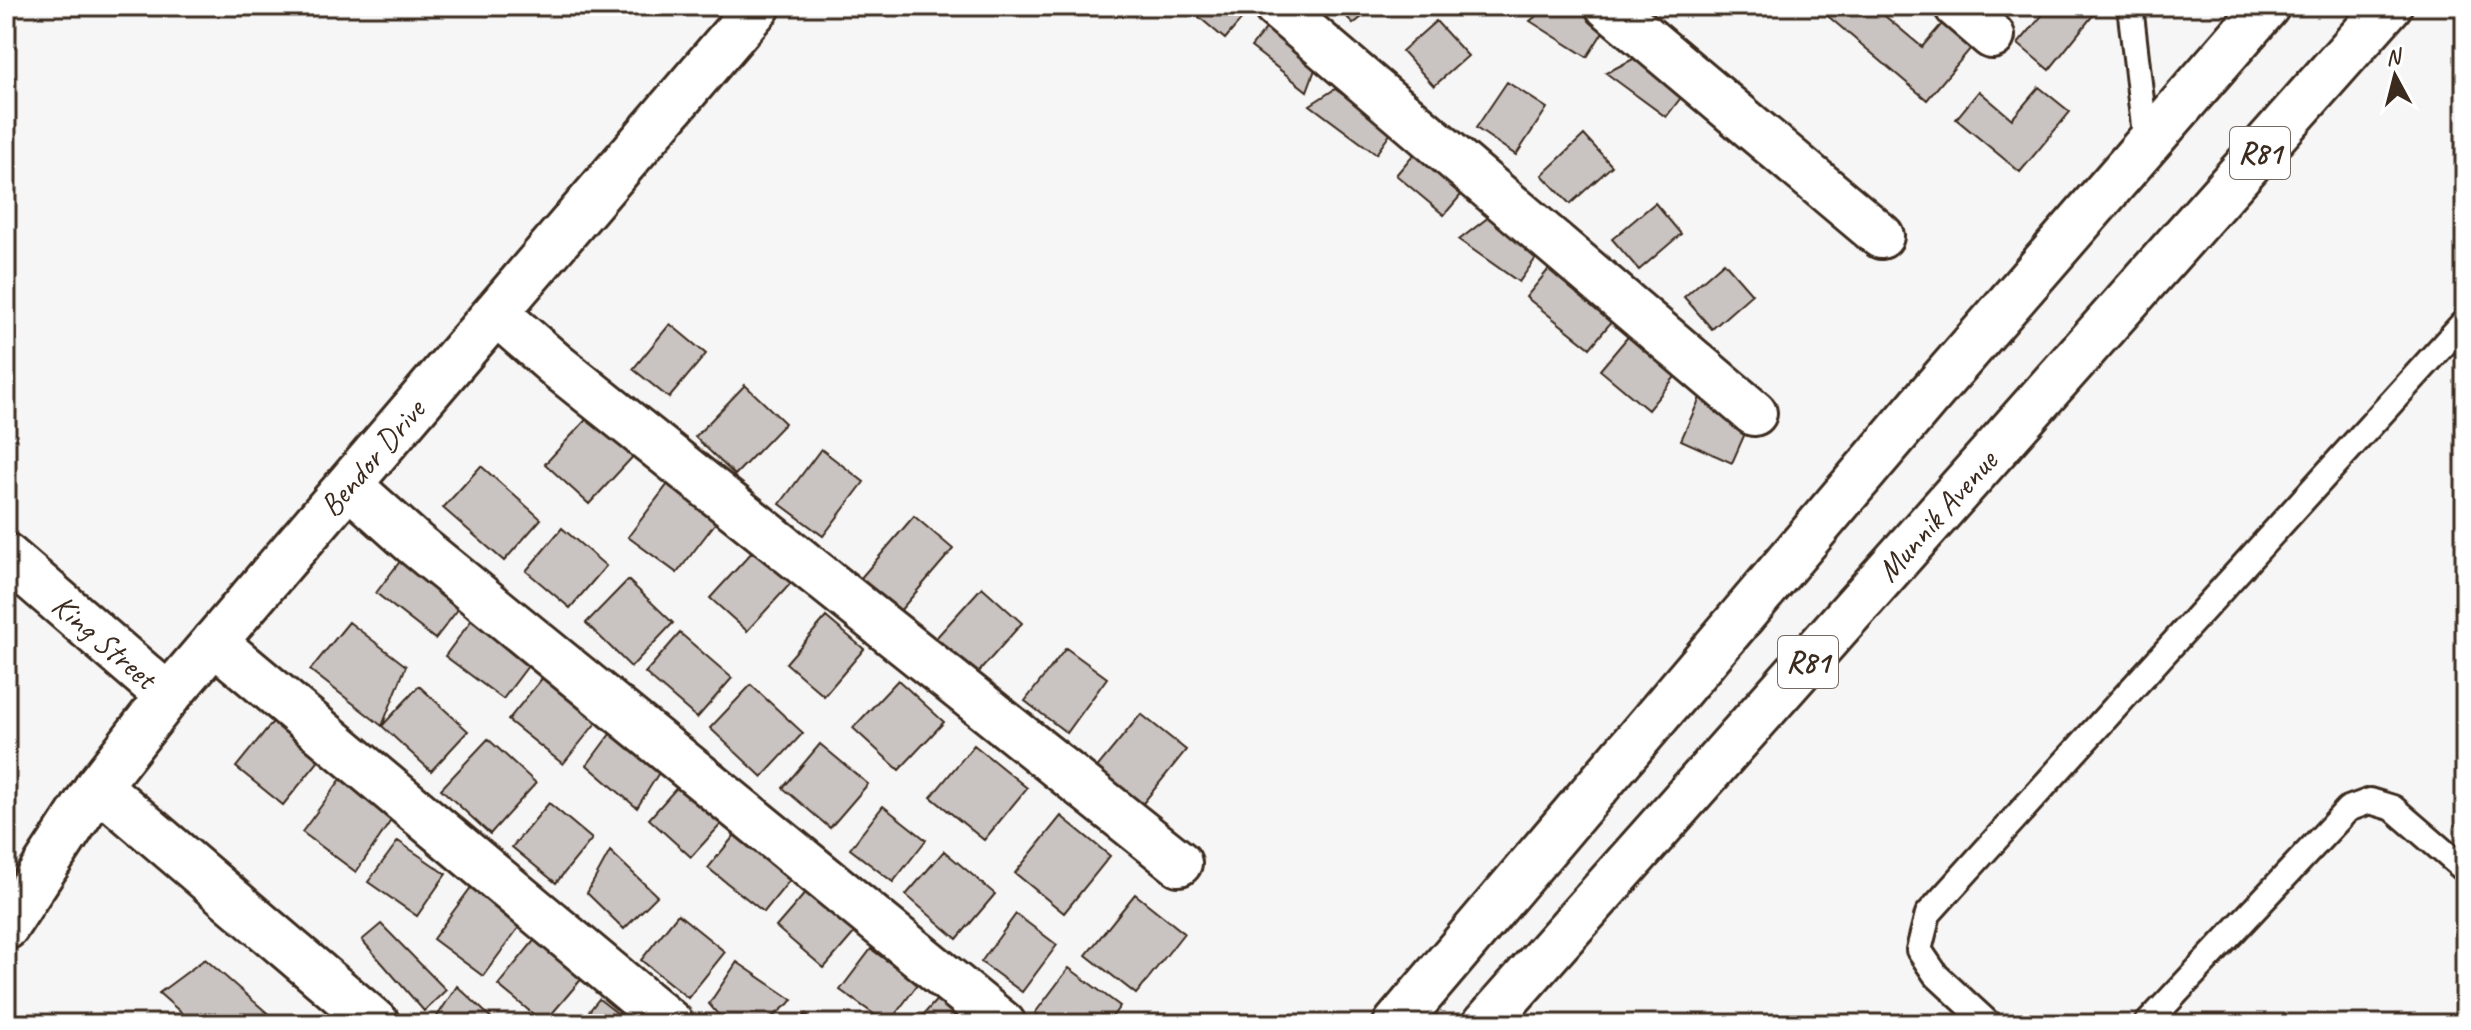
<svg xmlns="http://www.w3.org/2000/svg" width="2471" height="1030" font-family="Caveat,sans-serif">
  <rect width="100%" height="100%" fill="#f7f6f6"/>
  <filter id="ink" filterUnits="userSpaceOnUse"><feTurbulence type="fractalNoise" baseFrequency=".0125" numOctaves="2"/><feDisplacementMap in="SourceGraphic" scale="16" xChannelSelector="R" yChannelSelector="G"/><feConvolveMatrix kernelMatrix="1 2 1 2 8 2 1 2 1" color-interpolation-filters="sRGB"/></filter>
  <g filter="url(#ink)">
    <path fill="#c9c3c1" stroke="#3b2a1e" stroke-width="2" d="M 1186,6 L 1253,6 L 1225,39 Z
      M 1338,6 L 1376,6 L 1353,24 Z
      M 1549,6 L 1580,6 L 1608,24 L 1587,57 L 1530,21 Z
      M 1816,6 L 1873,6 L 1922,47 L 1953,11 L 1982,35 L 1927,100 Z
      M 2037,6 L 2095,6 L 2098,9 L 2049,70 L 2018,44 L 2045,12 Z
      M 1436,21 L 1468,56 L 1434,86 L 1402,51 Z
      M 1269,25 L 1317,64 L 1307,91 L 1251,47 Z
      M 1639,56 L 1686,91 L 1666,117 L 1606,73 Z
      M 1507,82 L 1547,108 L 1516,155 L 1476,128 Z
      M 2039,87 L 2070,112 L 2020,172 L 1956,119 L 1979,91 L 2012,119 Z
      M 1335,89 L 1393,130 L 1376,154 L 1310,105 Z
      M 1584,135 L 1612,166 L 1570,204 L 1542,175 Z
      M 1418,149 L 1466,189 L 1444,215 L 1396,175 Z
      M 1655,203 L 1681,234 L 1639,270 L 1612,239 Z
      M 1498,210 L 1536,258 L 1519,282 L 1459,240 Z
      M 1724,262 L 1752,294 L 1712,329 L 1684,297 Z
      M 1553,264 L 1617,315 L 1590,348 L 1526,297 Z
      M 670,324 L 706,354 L 669,398 L 633,369 Z
      M 1632,332 L 1679,372 L 1648,410 L 1600,370 Z
      M 745,385 L 785,423 L 735,475 L 695,437 Z
      M 1703,391 L 1754,413 L 1732,463 L 1681,440 Z
      M 594,411 L 638,451 L 589,504 L 545,464 Z
      M 821,449 L 864,482 L 823,536 L 780,504 Z
      M 481,466 L 541,519 L 504,561 L 443,508 Z
      M 671,480 L 720,517 L 677,573 L 628,537 Z
      M 914,516 L 953,549 L 899,612 L 860,579 Z
      M 562,528 L 606,566 L 570,608 L 526,571 Z
      M 414,543 L 473,590 L 435,639 L 376,593 Z
      M 754,550 L 791,583 L 747,631 L 710,598 Z
      M 628,580 L 673,623 L 631,667 L 586,623 Z
      M 982,587 L 1022,623 L 977,674 L 936,638 Z
      M 476,614 L 534,658 L 503,699 L 445,656 Z
      M 826,617 L 864,649 L 824,696 L 786,663 Z
      M 349,622 L 406,666 L 382,726 L 310,670 Z
      M 680,633 L 732,678 L 697,718 L 645,673 Z
      M 1066,648 L 1107,678 L 1067,733 L 1025,701 Z
      M 544,676 L 599,719 L 563,764 L 508,720 Z
      M 898,680 L 944,722 L 899,770 L 853,728 Z
      M 751,685 L 803,733 L 762,777 L 710,728 Z
      M 419,686 L 468,731 L 431,771 L 382,726 Z
      M 1141,714 L 1186,750 L 1140,807 L 1094,771 Z
      M 275,719 L 322,757 L 283,805 L 236,767 Z
      M 616,726 L 665,763 L 637,808 L 587,765 Z
      M 488,739 L 536,783 L 490,834 L 441,789 Z
      M 820,744 L 868,784 L 830,828 L 783,788 Z
      M 974,745 L 1027,788 L 984,840 L 931,797 Z
      M 341,779 L 392,819 L 356,872 L 302,832 Z
      M 681,783 L 724,821 L 691,857 L 649,819 Z
      M 549,803 L 592,839 L 556,883 L 512,847 Z
      M 883,806 L 926,840 L 893,882 L 850,849 Z
      M 1061,816 L 1110,856 L 1064,913 L 1015,873 Z
      M 738,831 L 794,875 L 764,912 L 708,868 Z
      M 398,841 L 446,874 L 417,916 L 368,882 Z
      M 610,851 L 657,896 L 624,929 L 587,893 Z
      M 944,851 L 995,894 L 957,939 L 906,895 Z
      M 472,886 L 522,923 L 483,976 L 433,939 Z
      M 808,890 L 855,932 L 824,968 L 776,927 Z
      M 1135,894 L 1184,933 L 1136,994 L 1086,955 Z
      M 678,914 L 725,952 L 688,998 L 641,960 Z
      M 1016,914 L 1057,945 L 1022,992 L 981,962 Z
      M 381,924 L 446,990 L 424,1011 L 362,940 Z
      M 537,937 L 584,976 L 544,1023 L 498,985 Z
      M 871,949 L 918,984 L 888,1024 L 840,990 Z
      M 205,959 L 280,1024 L 194,1024 L 159,993 Z
      M 737,962 L 793,1000 L 764,1024 L 726,1024 L 709,1004 Z
      M 1069,968 L 1120,1006 L 1107,1024 L 1049,1024 L 1035,1013 Z
      M 457,986 L 498,1024 L 443,1024 L 436,1018 Z
      M 940,996 L 971,1024 L 915,1024 Z
      M 599,999 L 631,1024 L 579,1024 Z
      M 806,1014 L 816,1024 L 796,1024 Z"/>
    <g fill="none" stroke-linecap="round" stroke-linejoin="round">
      <g stroke="#3b2a1e" stroke-width="30">
        <path id="service" d="M 2130,6 L 2146,143
          M 1989,1024 L 1936,975 L 1919,950 L 1928,914 L 2465,321
          M 2147,1024 L 2348,809 L 2370,801 L 2393,808 L 2465,870"/>
      </g>
      <g stroke="#3b2a1e" stroke-width="50">
        <g id="minor">
          <path d="M 1276,6 L 1754,413"/>
          <path d="M 1608,6 L 1881,236"/>
          <path d="M 1957,6 L 1992,36"/>
          <path d="M 496,313 L 557,366 L 1179,863"/>
          <path d="M 349,485 L 414,543 L 1003,1024"/>
          <path id="s1" d="M 6,556 L 168,696"/>
          <path d="M 214,642 L 671,1024"/>
          <path d="M 98,786 L 377,1024"/>
          <path id="s2" d="M 6,927 L 98,786 L 168,696 L 758,6"/>
        </g>
      </g>
      <g stroke="#3b2a1e" stroke-width="50">
        <g id="primary">
          <path d="M 1396,1024 L 1926,399 L 2267,6"/>
          <path id="s3" d="M 1485,1024 L 2389,6"/>
        </g>
      </g>
      <use href="#service" stroke="#fff" stroke-width="24"/>
      <use href="#minor" stroke="#fff" stroke-width="44"/>
      <use href="#primary" stroke="#fff" stroke-width="44"/>
    </g>
  </g>
  <g text-anchor="middle" stroke-width="7" stroke-linejoin="round" paint-order="stroke">
    <g fill="#fff" stroke="#766a62" stroke-width="2">
      <rect x="2230" y="127" width="60" height="52" rx="6"/>
      <rect x="1778" y="636" width="60" height="52" rx="6"/>
    </g>
    <g font-size="30" font-weight="bold" fill="#3b2a1e">
      <text x="2260" y="163">R81</text>
      <text x="1808" y="672">R81</text>
    </g>
    <g font-size="32" fill="#3b2a1e" stroke="#fff">
      <text dy="11" stroke="none"><textPath href="#s2" startOffset="596">Bendor Drive</textPath></text>
      <text dy="11" stroke="none"><textPath href="#s3" startOffset="680">Munnik Avenue</textPath></text>
      <text dy="11" stroke="none"><textPath href="#s1" startOffset="130">King Street</textPath></text>
    </g>
  </g>
  <rect width="2471" height="1030" fill="none" stroke="#fff" stroke-width="32"/>
  <rect x="16" y="16" width="2439" height="998" fill="none" stroke="#3b2a1e" stroke-width="3" filter="url(#ink)"/>
  <g transform="translate(2395 76) rotate(353)" stroke="#ffffff" stroke-width="6" paint-order="stroke">
  <path d="M0-6L14 30L0 20L-14 30Z" fill="#3b2a1e"/>
  <text y="-12" font-size="22" font-weight="bold" text-anchor="middle" fill="#3b2a1e">N</text>
  </g>
</svg>
